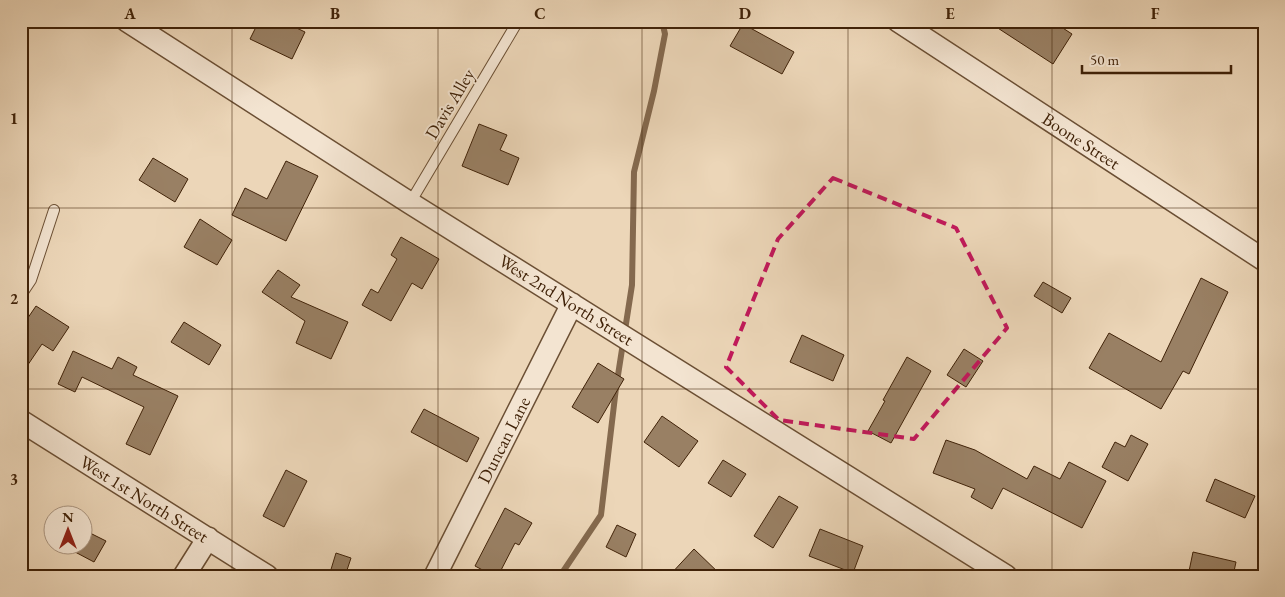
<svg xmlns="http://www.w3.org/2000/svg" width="1285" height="597" font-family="'EB Garamond',serif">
  <rect width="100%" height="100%" fill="#ecd6b8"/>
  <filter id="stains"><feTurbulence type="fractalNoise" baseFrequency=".004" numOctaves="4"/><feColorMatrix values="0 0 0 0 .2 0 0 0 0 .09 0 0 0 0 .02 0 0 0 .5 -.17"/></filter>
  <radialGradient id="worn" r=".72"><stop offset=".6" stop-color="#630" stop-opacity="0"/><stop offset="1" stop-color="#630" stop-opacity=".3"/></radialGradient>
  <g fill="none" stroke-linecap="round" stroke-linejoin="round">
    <path stroke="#84694e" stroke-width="6" d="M 560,576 L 601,515 L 616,388 L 632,285 L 634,172 L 654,91 L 665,34 L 662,21"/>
  </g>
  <path fill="#998064" stroke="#402208" d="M 259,21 L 282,21 L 305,32 L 292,59 L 250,39 Z
    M 987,21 L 1052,21 L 1072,34 L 1053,64 Z
    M 743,24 L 794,52 L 782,74 L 730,46 Z
    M 479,124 L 507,135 L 500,150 L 519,158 L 508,185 L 462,166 Z
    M 153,158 L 188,179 L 175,202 L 139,180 Z
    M 286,161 L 318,176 L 286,241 L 232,215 L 245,188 L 267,199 Z
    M 200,219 L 232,240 L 217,265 L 184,247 Z
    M 401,237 L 439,259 L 422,289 L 412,283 L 391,321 L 362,305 L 371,289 L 378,293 L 397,259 L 391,255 Z
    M 278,270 L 300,285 L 291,297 L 348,322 L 331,359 L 296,343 L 305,321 L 262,292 Z
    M 1201,278 L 1228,292 L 1189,374 L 1183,371 L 1161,409 L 1089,368 L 1109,333 L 1161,362 Z
    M 1043,282 L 1071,298 L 1062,313 L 1034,296 Z
    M 36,306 L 69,327 L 53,351 L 42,344 L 21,375 L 21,328 Z
    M 184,322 L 221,345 L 209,365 L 171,342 Z
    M 802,335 L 844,355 L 833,381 L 790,362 Z
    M 964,349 L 983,361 L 966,387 L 947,375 Z
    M 73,351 L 112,369 L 118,357 L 137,367 L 133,375 L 178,396 L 150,455 L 126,444 L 144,407 L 82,377 L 75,392 L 58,384 Z
    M 907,357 L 931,371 L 891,443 L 868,431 L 885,401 L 883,400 Z
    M 598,363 L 624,379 L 598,423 L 572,407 Z
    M 424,409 L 479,438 L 467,462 L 411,432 Z
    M 662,416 L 698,441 L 679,467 L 644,442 Z
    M 1131,435 L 1148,444 L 1128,481 L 1102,467 L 1115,442 L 1125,447 Z
    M 946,440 L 975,450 L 1027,479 L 1034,466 L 1060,479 L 1069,462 L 1106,481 L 1082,528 L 1003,488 L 992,509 L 971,497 L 975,489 L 933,473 Z
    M 723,460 L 746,474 L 731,497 L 708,483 Z
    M 286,470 L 307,481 L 284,527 L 263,516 Z
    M 1215,479 L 1255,496 L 1245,518 L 1206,501 Z
    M 779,496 L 798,507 L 773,548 L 754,536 Z
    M 505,508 L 532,523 L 519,545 L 515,543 L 498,576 L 494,576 L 475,566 Z
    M 617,525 L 636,534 L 626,557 L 606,547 Z
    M 82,529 L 106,541 L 94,562 L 60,544 L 82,544 Z
    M 820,529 L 863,546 L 853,573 L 809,556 Z
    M 694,549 L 722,576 L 669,576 Z
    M 1193,552 L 1236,562 L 1233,576 L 1188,576 Z
    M 336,553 L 351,558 L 345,576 L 329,576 Z"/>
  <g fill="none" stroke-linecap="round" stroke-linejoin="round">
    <g stroke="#6b4f34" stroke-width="12">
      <path id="lane" d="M 410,203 L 518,21
        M 21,295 L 31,280 L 54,210"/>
    </g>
    <g stroke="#6b4f34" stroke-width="24">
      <path id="street" d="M 127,21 L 410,203 L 1006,576
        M 898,21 L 1264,260
        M 21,421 L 267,576
        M 184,576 L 208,538
        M 435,576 L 572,304"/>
    </g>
    <use href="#lane" stroke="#f3e4d1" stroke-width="10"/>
    <use href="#street" stroke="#f3e4d1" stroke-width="21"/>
  </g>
  <path fill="none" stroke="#c2185b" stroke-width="4" stroke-dasharray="10 6" stroke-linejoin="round" d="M 833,178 L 956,228 L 1007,328 L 914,439 L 779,420 L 726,367 L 778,239 Z"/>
  <path fill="none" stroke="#402208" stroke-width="1" stroke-opacity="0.55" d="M 232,21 L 232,576M 438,21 L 438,576M 642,21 L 642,576M 848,21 L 848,576M 1052,21 L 1052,576M 21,208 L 1264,208M 21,389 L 1264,389"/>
  <g text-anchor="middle" stroke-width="4" stroke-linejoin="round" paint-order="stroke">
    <g font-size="18" fill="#402208" stroke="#f3e4d1">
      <text transform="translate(450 104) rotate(-59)" y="6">Davis Alley</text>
      <text transform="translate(1081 141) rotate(33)" y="6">Boone Street</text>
      <text transform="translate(566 300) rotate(32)" y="6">West 2nd North Street</text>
      <text transform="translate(504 440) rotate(-63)" y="6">Duncan Lane</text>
      <text transform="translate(144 499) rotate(32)" y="6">West 1st North Street</text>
    </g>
  </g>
  <rect width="1285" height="597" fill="none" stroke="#ecd6b8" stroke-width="55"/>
  <g transform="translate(68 530)"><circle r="24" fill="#f3e4d1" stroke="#ab9681"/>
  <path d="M0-4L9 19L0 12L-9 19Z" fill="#8f2418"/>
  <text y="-8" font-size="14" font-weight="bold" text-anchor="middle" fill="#402208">N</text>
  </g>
  <path d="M1082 65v8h149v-8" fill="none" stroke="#402208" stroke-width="2.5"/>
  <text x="1090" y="65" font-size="15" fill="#402208" stroke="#f3e4d1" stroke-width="4" paint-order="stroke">50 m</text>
  <rect x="28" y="28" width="1230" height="542" fill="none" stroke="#402208" stroke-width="2"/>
  <g font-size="16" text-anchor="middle" font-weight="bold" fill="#402208">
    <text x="130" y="19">A</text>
    <text x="335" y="19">B</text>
    <text x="540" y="19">C</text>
    <text x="745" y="19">D</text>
    <text x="950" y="19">E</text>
    <text x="1155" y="19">F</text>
    <text x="14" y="124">1</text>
    <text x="14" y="304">2</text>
    <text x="14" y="485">3</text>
  </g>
  <rect width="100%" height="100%" filter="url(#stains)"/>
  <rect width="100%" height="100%" fill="url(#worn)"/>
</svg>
